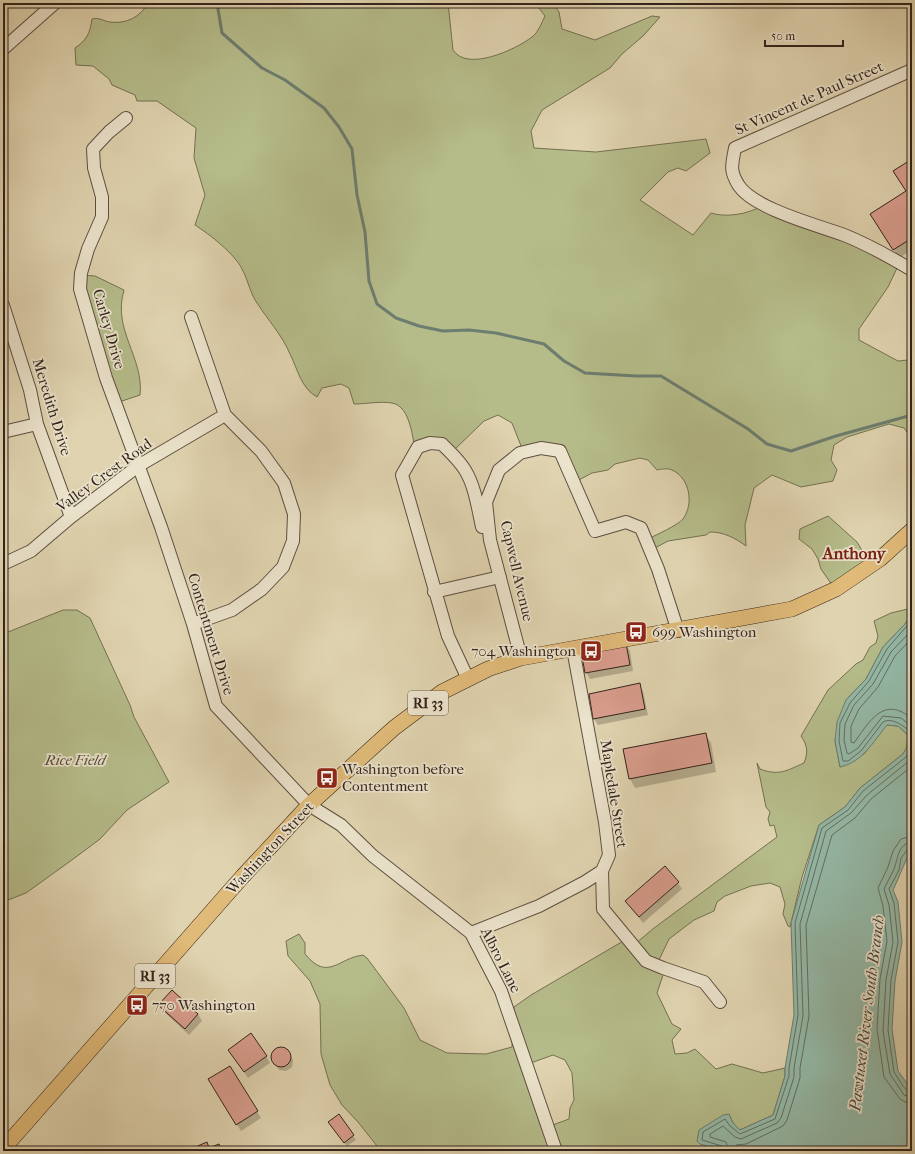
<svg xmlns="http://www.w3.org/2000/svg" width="915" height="1154" font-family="'IM FELL French Canon',serif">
  <rect width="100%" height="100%" fill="#e0d4b0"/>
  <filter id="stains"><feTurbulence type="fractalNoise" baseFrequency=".005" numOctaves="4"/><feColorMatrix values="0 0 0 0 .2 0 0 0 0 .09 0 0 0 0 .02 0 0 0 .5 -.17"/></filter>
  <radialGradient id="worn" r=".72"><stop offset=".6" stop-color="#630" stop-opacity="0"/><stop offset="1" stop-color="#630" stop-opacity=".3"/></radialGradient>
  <path fill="#b5bc8a" stroke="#747053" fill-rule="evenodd" d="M 148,3 L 448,3 L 453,50 C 467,72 515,50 532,37 C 538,33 542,22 545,16 L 535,3 L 553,3 L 559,12 L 562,29 L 595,40 L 652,16 L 660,17 L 643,36 L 622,54 L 610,68 L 542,110 L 531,131 L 534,148 L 596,152 L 706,139 L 710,153 L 686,171 L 678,168 L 668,172 L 640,200 L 693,235 L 711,213 C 726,218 748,214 762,206 L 899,264 L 888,287 L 859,329 L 859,340 L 898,361 L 908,360 L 912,355 L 912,439 L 904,428 L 889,424 L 847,437 L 834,445 L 831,460 L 837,470 L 833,481 L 801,487 L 772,475 L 754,488 L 745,525 L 746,546 C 735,538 724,532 710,532 L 706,535 L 668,541 L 653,549 L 648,539 C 656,535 678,525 683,519 C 694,504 690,478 672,470 C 668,468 661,469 657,470 L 648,460 L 640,458 L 615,464 L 608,470 L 592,473 L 577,481 L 560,450 L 523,451 L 512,423 L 498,415 L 484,421 L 451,453 L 441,447 L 425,448 L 416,456 C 413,441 411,406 392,403 C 380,401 366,404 354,404 L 349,388 L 341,384 L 322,388 L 317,397 C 301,388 298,370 290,354 C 282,335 268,320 257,303 C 250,293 248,280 242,269 C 235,254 209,234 195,225 L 205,195 L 194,158 L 196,128 L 157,101 L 137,101 L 135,95 L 112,85 L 109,79 L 93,66 L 76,65 L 75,48 C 87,40 90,33 92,19 C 99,17 103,21 110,22 C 127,24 140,17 148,3 Z
    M 81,275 L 95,276 L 124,290 C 112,330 144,357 140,395 L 116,403 Z
    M 828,516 L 857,542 L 869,562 L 834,588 L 821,569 L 818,559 L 812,549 L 799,539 L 800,529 Z
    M 912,608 L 912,613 L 905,624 L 883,647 L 866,679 L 846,700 L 835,741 L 840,767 L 864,754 L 886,725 L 898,726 L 908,735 L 907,747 L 903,754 L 860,788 L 845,807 L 819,825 L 802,877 L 790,927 L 788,926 L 783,914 L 785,904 L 780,887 L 770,883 L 751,886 L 725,896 L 717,902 L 714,911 L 694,920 L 669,939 L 658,962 L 665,969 L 657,993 L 672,1024 L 681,1029 L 672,1040 L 675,1054 L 687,1053 L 695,1049 L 716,1069 L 732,1064 L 763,1073 L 785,1068 L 785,1076 L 773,1115 L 740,1130 L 733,1123 L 729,1114 L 724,1151 L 381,1151 L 358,1122 L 342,1105 L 330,1085 L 321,1054 L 320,1004 L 310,981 L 288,956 L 286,941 L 299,934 L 305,943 L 305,954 C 328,982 338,958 363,955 L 367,958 L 404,1008 L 420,1040 L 447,1053 L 486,1054 L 512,1047 L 514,1007 L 531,995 L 625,940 L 635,944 L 654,928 L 777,837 L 774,825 L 770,826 L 768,819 L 770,812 L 766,807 L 757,763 L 760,769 C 779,776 786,771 804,763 C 808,753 808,746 801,736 L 828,690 L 856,664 L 863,660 L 870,647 L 876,643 L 878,636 L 874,621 L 891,613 ZM 553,1055 L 565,1060 L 572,1073 L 574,1100 L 570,1108 L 569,1119 L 550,1126 L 528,1064 Z
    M 63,610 L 77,610 L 90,618 L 130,705 L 134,717 L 169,782 L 127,810 L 100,839 L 76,857 L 26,893 L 3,902 L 3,634 Z"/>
  <path fill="#94b9a7" stroke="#6d7d6f" d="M 912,613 L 912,849 C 904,862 900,876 893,890 L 898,902 L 902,942 L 895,981 L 892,1029 L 898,1071 L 912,1090 L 912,1151 L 724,1151 L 700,1144 L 697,1141 L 699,1130 L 723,1115 L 729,1114 L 733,1123 L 740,1130 L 773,1115 L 785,1076 L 785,1068 L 794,1015 L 791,923 L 819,825 L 845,807 L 860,788 L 903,754 L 907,747 L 908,735 L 898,726 L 887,725 C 873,742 863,762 840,767 L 835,741 L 837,722 L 846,700 L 866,679 L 883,647 L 905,624 Z"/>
  <path fill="#0003" d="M 912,161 L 912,250 L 899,258 L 877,223 L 907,191 Z
    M 626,645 L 630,651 L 633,671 L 590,679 L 586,672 Z
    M 639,685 L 643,691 L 648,715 L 598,725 L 594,719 Z
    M 705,734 L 711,743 L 716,772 L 635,788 L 630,779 Z
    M 678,883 L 682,889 L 643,923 L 626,901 Z
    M 160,1005 L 198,1014 L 202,1021 L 189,1035 L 163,1011 Z
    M 279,1048 L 286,1049 L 293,1060 L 292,1067 L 286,1071 L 279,1070 L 272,1059 L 273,1052 Z
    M 233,1056 L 266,1056 L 270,1063 L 248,1078 Z
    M 230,1067 L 261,1118 L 241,1131 L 209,1079 Z
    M 339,1115 L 356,1140 L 347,1146 L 332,1126 Z"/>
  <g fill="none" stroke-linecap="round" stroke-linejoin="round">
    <path stroke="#636e62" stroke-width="1" d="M 912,630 L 891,652 L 873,684 L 854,705 L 845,724 L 844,740 L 847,753 L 849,754 L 858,748 L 883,716 L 901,718 L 912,727
      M 912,638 L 895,656 L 878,687 L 859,709 L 851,726 L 851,742 L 854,743 C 869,722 884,694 912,719
      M 912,836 L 901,839 L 893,851 L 888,867 L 878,888 L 883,906 L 887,941 L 880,979 L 877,1029 L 884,1077 L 900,1099 L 905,1102 L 912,1103
      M 912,842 C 898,843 898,859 894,869 C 891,876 887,882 884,889 L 889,905 L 893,942 L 886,980 L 883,1031 L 890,1074 L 904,1095 L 912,1097
      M 912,847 L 908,849 L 901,858 L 899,870 L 889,889 L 894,903 L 898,942 L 891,980 L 888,1030 L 894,1072 L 903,1086 L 908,1092 L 912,1092
      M 724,1151 L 722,1146 L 702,1140 L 703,1132 L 725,1119 L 730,1126 L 740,1134 L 775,1119 L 789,1076 L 789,1068 L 798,1015 L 795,923 L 822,828 L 848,810 L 863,791 L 906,757 L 911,747 L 911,732 C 903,726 893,717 883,722 L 861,751 L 848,761 L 843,761 L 839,741 L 840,723 L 850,703 L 869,681 L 887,649 L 912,620
      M 729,1151 L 726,1142 L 710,1137 L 710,1134 L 723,1126 L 735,1137 L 741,1139 L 777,1123 L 781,1118 L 794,1077 L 794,1068 L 803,1016 L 800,924 L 826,831 L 851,813 L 867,795 L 909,761 L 912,756
      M 735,1151 L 736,1145 L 746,1144 L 783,1126 L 787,1120 L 800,1078 L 800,1068 L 809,1016 L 806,925 L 832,835 L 855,818 L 871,799 L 912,766"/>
    <path stroke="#6d7d6f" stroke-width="3" d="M 217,3 L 222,33 L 262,68 L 285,80 L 324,108 L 339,127 L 352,149 L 357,195 L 365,232 L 369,281 L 377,304 L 396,318 L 419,326 L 443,331 L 469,330 L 496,333 L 544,344 L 564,361 L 585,373 L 636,376 L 661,376 L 748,429 L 767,444 L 791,451 L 836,436 L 912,415"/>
  </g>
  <path fill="#d99d8d" stroke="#32231c" d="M 912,159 L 912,238 L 893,250 L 870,214 L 906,191 L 893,171 Z
    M 626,643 L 630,665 L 585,673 L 581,651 Z
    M 640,683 L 645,709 L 593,719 L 589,694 Z
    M 706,733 L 712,763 L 629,779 L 623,749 Z
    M 665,866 L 679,882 L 639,917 L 625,901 Z
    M 172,990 L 198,1014 L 185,1029 L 158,1005 Z
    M 251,1033 L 267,1056 L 244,1072 L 228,1050 Z
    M271 1057a10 10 0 1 1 20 0a10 10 0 1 1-20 0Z
    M 230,1066 L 258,1111 L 236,1125 L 208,1079 Z
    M 339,1114 L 354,1135 L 344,1143 L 328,1122 Z
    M 207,1142 L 209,1148 L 219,1144 L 222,1151 L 186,1151 Z"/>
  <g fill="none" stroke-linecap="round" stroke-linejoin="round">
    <g stroke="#5e4f41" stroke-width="14">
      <path id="minor" d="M 3,49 L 55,3
        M 912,70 L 735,148 C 732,165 729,170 739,186 C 755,209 817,225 844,235 C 867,244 890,257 912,270
        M 126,118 L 109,132 L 93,149 L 94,168 L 102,197 L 102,217 L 88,249 L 81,273 L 80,289 L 106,378 L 161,527 L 193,624 L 216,706 L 309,805 L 341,825 L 373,856 L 471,933 L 501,991 L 556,1151
        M 3,305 L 30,390 L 37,424 L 71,517
        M 191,317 L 225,415 L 261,451 L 284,483 L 294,514 L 293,541 L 283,567 L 262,589 L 232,610 L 193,624
        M 3,432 L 37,424
        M 3,564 L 31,551 L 71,517 L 138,466 L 225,415
        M 434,592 L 500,577
        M 521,658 L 490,540 L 486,502 L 499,470 L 520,453 L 541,448 L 560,451 L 595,531 L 626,522 L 641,528 L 658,569 L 678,631
        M 468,679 L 448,636 L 402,475 L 418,447 L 430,443 L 442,444 C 450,452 459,460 465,470 C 475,486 478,509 482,527
        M 602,871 L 603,909 L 646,961 L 663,968 L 704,982 L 720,1002
        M 471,933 L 539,906 L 585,882 L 602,871 L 609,855 L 605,822 L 573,649"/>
    </g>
    <g stroke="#32231c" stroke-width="16">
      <path id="major" d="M 3,1149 L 243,876 L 309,805 L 394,728 L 442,692 L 488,669 L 521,658 L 792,609 L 836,589 L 880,559 L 912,530"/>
    </g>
    <use href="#minor" stroke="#ebe3cc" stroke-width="12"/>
    <use href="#major" stroke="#e0ba78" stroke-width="15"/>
  </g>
  <defs>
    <g id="bus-square" transform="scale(1.15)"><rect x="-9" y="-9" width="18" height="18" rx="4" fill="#8f2418" stroke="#ebe3cc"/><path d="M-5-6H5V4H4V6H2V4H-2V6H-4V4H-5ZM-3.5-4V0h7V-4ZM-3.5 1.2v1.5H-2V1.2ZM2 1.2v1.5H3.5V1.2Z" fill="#fff"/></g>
  </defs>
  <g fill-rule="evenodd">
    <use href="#bus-square" x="636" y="632"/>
    <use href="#bus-square" x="591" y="651"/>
    <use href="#bus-square" x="327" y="778"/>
    <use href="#bus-square" x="137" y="1005"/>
  </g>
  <g text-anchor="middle" stroke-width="3.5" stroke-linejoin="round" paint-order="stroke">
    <g fill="#ebe3cc" stroke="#6a5d51" stroke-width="1">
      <rect x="408" y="691" width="40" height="24" rx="3"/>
      <rect x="135" y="964" width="40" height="24" rx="3"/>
    </g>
    <g font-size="14" font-weight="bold" fill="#32231c">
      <text x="428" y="708">RI 33</text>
      <text x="155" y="981">RI 33</text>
    </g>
    <g font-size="15" fill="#32231c" stroke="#ebe3cc">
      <text transform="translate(809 98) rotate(-24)" y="5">St Vincent de Paul Street</text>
      <text transform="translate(109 329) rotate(74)" y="5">Carley Drive</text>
      <text transform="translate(52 407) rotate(73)" y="5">Meredith Drive</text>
      <text transform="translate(104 475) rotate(-36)" y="5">Valley Crest Road</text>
      <text transform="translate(517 571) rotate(77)" y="5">Capwell Avenue</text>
      <text transform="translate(211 634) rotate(73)" y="5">Contentment Drive</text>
      <text transform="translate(614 794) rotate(81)" y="5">Mapledale Street</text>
      <text transform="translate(270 848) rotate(-47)" y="5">Washington Street</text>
      <text transform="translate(501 960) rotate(63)" y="5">Albro Lane</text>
    </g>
    <g font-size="15" fill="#32231c" stroke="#ebe3cc" text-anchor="start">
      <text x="652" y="637">699 Washington</text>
      <text x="576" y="656" text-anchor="end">704 Washington</text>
      <text x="342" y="774">Washington before<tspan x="342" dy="17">Contentment</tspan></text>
      <text x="152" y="1010">770 Washington</text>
    </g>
    <g font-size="15" font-style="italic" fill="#534938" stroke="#ebe3cc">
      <text x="75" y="765">Rice Field</text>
    </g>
    <g font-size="16" font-style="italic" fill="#4a483f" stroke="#ebe3cc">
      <text transform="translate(866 1013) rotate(-83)" y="6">Pawtuxet River South Branch</text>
    </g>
    <g font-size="17" font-weight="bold" fill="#7a1f14" stroke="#ebe3cc">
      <text x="854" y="559">Anthony</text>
    </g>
  </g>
  <rect width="915" height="1154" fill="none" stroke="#e0d4b0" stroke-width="16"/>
  <rect x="4" y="4" width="907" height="1146" fill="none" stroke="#32231c" stroke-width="2"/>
  <rect x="8" y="8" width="899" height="1138" fill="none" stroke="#32231c"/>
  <path d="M765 40v6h78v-6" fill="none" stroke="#32231c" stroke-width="2"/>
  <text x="771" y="40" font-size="12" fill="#32231c" stroke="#ebe3cc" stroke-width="3" paint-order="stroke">50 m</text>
  <rect width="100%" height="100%" filter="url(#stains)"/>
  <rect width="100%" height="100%" fill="url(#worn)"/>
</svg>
